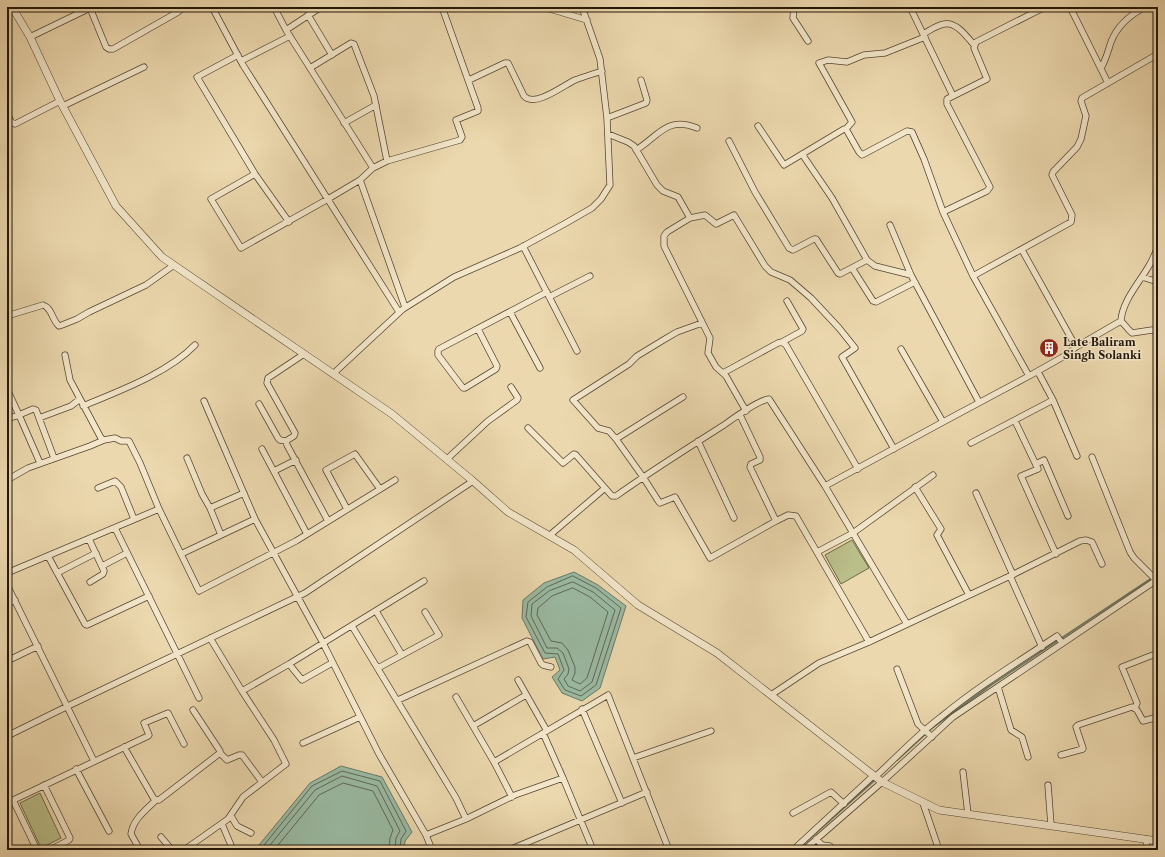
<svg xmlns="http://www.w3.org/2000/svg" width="1165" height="857" font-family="'Libre Caslon Text',serif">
  <rect width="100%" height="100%" fill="#ecd8ae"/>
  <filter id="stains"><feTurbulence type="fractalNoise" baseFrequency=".005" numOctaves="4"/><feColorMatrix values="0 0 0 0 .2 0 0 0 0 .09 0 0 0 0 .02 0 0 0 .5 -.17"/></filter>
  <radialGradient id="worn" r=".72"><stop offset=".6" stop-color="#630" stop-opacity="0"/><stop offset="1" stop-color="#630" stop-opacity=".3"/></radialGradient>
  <path fill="#babe89" stroke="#6e6a48" d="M 852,540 L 869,568 L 841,584 L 825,555 Z
    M 40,793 L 61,838 L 41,848 L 20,803 Z"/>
  <path fill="#9abba4" stroke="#6a7966" d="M 574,572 L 598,585 L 626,606 L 600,688 L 582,701 L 562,693 L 552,677 L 560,670 L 555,657 L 543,659 L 522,618 L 523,600 L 544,583 Z
    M 341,766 L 382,777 L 412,832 L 405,841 L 404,850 L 255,850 L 310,783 Z"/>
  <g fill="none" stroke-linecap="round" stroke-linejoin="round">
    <path stroke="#5e6856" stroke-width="1" d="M 573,576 L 596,588 L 621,608 L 596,685 L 581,696 L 565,690 L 558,679 L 564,670 L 558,654 L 545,653 L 526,617 L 528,602 L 547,587 Z
      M 573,582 L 593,592 L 615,610 L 592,682 L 580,691 L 568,686 L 564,679 L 568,674 L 569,669 L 563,653 L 557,648 L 547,648 L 531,616 L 532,604 L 549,591 Z
      M 573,588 L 590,597 L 608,612 L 587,678 L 580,684 L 572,680 L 575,673 L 575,667 L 568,650 L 562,643 L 551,641 L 537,615 L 538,608 L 552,596 Z
      M 260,850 L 312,786 L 342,771 L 380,781 L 406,831 L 401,839 L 400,850
      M 266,850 L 315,790 L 342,776 L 377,786 L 400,831 L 396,838 L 395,850
      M 274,850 L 319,795 L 343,783 L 373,791 L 393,830 L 390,838 L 389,850"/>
    <path stroke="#6a7966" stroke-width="2" d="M 897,760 L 932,728 L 991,685 L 1158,574
      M 800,847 L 876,779"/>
    <g stroke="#554632" stroke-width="7">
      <path id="minor" d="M 212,7 L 243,65 L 399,312
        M 274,7 L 286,30
        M 321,7 L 286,30 L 373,168 L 360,180 L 405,307
        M 548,7 L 550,9 L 587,20
        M 794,7 L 793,18 L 808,41
        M 910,7 L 953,96
        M 1070,7 L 1108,83
        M 90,8 L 106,47 L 109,49 L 113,49 L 178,12 L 180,10 L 180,7
        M 308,15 L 332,55
        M 923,34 C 929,31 937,25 944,24 C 956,21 967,37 974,45
        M 30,37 L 92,7
        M 238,55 L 197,77 L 255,174 L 289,222
        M 241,61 L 290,36
        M 310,68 L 351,43 L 354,44 L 374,96 L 387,161
        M 1101,68 C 1106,60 1108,51 1111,42 C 1117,26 1130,15 1145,7
        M 469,80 L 505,63 L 508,63 L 524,96 C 535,108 564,85 575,80 C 583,77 593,74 602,71
        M 63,106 L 144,67
        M 7,113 L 11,122 L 15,124 L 60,101
        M 607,118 L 646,103 L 647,100 L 641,80
        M 344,123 L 376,105
        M 758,126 L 784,165 L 844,129 L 846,129 L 859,152 L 862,155 L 907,131 L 912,132 L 924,159 L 943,212 L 973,276 L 1029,376 L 943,422 L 825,486
        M 846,129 L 852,122 L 819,63 L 828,60 L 847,62 L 864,55 L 885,53 L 925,37
        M 608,134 L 628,142 L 634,146 L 657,185 L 663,191 L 678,197 L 690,218 L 705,215 L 716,224 L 734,215 L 765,266 L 771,272 L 790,280 L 811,298 L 839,328 L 855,348 L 842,357 L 894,449
        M 729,141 L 755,192 L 789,248 L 793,250 L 814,239 L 816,239 L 838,273 L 840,274 L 867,260
        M 636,150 C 659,136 666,116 697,128
        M 802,154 L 832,198 L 867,260 L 875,266 L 911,275 L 979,402
        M 373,168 L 387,161 L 460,140 L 462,137 L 456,120 L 478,111 L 478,108 L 442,7
        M 255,174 L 211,199 L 241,248 L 328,199 L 360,180
        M 943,212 L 987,191 L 990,187 L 947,104 L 947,99 L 987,79 L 974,48 L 976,42 L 1045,7
        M 690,218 L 667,232 L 664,236 L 664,246 L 710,338 L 708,353 L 716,367 L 726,376 L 746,411
        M 890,225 L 911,275
        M 523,246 L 577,351
        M 1022,250 L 1076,347
        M 852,268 L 873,301 L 876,302 L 915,282
        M 973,276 L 1071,222 L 1072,215 L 1052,175 L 1053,172 L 1077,147 L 1081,139 L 1086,116 L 1081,101 L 1082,98 L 1158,54
        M 1142,277 L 1158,282
        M 549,297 L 590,276
        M 510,312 L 540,368
        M 7,316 L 43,305 C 52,308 52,320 59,326 L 62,325 L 77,319 L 89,312 L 146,285 L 174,265
        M 1121,321 C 1122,301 1140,282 1150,264 C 1153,259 1155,253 1158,247
        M 478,329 L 497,366 L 496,369 L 465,388 L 463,388 L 438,355 L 438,351 L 439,349 L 547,292
        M 782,342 L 802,331 L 803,329 L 787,301
        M 901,349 L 943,422
        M 304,354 L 268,378 L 267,383 L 295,433 L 294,436 L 286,441 L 287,445 L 328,521
        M 65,355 L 70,380 L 101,438 L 104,440 L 115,438 L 121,441 L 129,441 L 140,463 L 159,509 L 199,591 L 296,541 L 395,480
        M 1038,372 L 1053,400 L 1077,456
        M 723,373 L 778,343 L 782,342 L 786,345 L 858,469
        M 333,374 L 403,309 L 454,277 L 520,248 L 566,223 L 592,208 L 601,199 L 610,185 L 607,118 L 600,59 L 582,7
        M 1029,376 L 1068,354 L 1076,347 L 1119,322 L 1122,322 L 1129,330 L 1132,333 L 1152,330 L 1158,331
        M 7,389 L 19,415 L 33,409 L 36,410 L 54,458
        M 683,397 L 616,439 L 643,477 L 659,502 L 660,503 L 675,497 L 710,558 L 776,521 L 788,515 L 796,516 L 869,642
        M 204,401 L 255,519 L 323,643 L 379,754 L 426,835 L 432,850
        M 259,404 L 278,438 L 280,440 L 286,441
        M 83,406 C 119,391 168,373 195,345
        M 740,415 L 760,457 L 760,460 L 751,464 L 750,467 L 776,521
        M 39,418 L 71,406 L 80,399
        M 7,419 L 19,415 L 40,463
        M 1015,421 L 1038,469 L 1021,476 L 1056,554
        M 528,428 L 563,463 L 574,454 L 576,455 L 605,488
        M 616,439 L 609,431 L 598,428 L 573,400 L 629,364 L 637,356 L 665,339 L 677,332 L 702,323
        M 698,441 L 734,518
        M 971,443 L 1053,400
        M 262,449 L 307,534
        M 1092,457 L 1130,552 L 1134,558 L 1156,580
        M 187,458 L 202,494 L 210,508
        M 447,459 L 488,421 L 517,400 L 518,398 L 511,387
        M 1036,464 L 1044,460 L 1068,516
        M 274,471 L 296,460
        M 7,480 L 28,468 L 90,446 L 104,440
        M 915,487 L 941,529 L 937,535 L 969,595
        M 98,488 L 115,481 L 121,487 L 134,519
        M 976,493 L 1013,575
        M 347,509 L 326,470 L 355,454 L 380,489
        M 115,528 L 199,698
        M 221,535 L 210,508 L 244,493
        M 550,535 L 605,488 L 612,496 L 616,496 C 651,471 688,448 724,425 C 734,418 758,400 769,399 L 825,486 L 907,624
        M 89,539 L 104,571 L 103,574 L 90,582
        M 817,552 L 853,533 L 933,475
        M 181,554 L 255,519
        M 48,556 L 85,624 L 87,625 L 149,596
        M 102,566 L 127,553
        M 7,573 L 159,509
        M 57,573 L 96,553
        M 1010,576 L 1042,647
        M 7,585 L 94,761
        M 7,604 L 15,600
        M 376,611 L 402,655
        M 352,626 L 456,798 L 466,819
        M 210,638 L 242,691
        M 7,661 L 38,646
        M 289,664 L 302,680 L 332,663
        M 378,668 L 439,635 L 425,612
        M 897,669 L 918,724 L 932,737
        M 518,680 L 547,731
        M 998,687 L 1011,730 L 1022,737 L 1028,757
        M 771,695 L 819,663 L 869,642 L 1010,576 L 1080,541 L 1086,540 L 1092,542 L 1102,564
        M 456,697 L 494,762
        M 398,700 L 527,641 L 530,642 L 541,663 L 543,665 L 551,667
        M 1135,708 L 1137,703 L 1122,667 L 1158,653
        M 582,709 L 622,803
        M 473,726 L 526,695
        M 543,733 L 563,778
        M 7,736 L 68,706 L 305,593 L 473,481
        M 303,743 L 360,717
        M 124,747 L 154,799 L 159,800 L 220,753 L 220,751 L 193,710
        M 220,753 L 227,760 L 239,755 L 242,755 L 262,782
        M 1061,755 L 1083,749 L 1083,748 L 1076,727 L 1078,725 L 1132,707 L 1137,710 L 1143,721 L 1158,717
        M 633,758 L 711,731
        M 76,769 L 109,831
        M 963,772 L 968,814
        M 875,777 C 897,757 917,735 941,717 C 977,687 1018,662 1057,636 L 1062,643
        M 44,785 L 70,838 L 69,840 L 50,850
        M 1048,785 L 1051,825
        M 512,797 L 494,762 L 608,695 L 669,850
        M 13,800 L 37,850
        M 7,803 L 148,736 L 149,735 L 144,723 L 168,713 L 184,744
        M 923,803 L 939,850
        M 793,813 L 831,792 L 844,804
        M 231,816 L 237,826 L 251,833
        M 222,824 L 233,850
        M 426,835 L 466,819 L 515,795 L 563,778 L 593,850
        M 161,837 L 172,850
        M 816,839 L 822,845 L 830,846 L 833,850
        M 1146,839 L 1147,850
        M 140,850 L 131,834 C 133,819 146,810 156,800
        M 184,850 L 228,819 L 243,797 L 286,764 L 274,740 L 242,691 L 289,664 L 424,581
        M 509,850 L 647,792
        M 793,850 L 873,776
        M 804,850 L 882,782 L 953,717 L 1158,579"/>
    </g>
    <g stroke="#554632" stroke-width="8">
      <path id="tertiary" d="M 12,7 L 30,37 L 60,101 L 116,206 L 162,257 L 392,414 L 473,481 L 508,512 L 574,550 L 638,605 L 717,653 L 882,782 L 939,810 L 1158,841"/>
    </g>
    <use href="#minor" stroke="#f3e6ca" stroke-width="5.5"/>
    <use href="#tertiary" stroke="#f3e6ca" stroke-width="7"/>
  </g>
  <defs>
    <g id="building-disc" transform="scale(1)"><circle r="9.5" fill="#8f2418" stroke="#f3e6ca"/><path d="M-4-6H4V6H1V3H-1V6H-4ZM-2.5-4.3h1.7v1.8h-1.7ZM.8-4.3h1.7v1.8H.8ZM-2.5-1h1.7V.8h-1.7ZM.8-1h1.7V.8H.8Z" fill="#fff"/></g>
  </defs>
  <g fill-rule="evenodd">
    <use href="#building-disc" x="1049" y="348"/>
  </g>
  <g text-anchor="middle" stroke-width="3" stroke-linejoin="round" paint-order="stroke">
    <g font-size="11" font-weight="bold" fill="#231608" stroke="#f3e6ca" text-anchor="start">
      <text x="1063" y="346">Late Baliram<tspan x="1063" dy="13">Singh Solanki</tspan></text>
    </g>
  </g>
  <rect width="1165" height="857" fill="none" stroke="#ecd8ae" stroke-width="24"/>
  <rect x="8" y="8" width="1149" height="841" fill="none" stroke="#231608" stroke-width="2"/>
  <rect x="12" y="12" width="1141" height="833" fill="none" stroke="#231608"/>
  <rect width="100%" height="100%" filter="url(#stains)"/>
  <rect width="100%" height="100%" fill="url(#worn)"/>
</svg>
